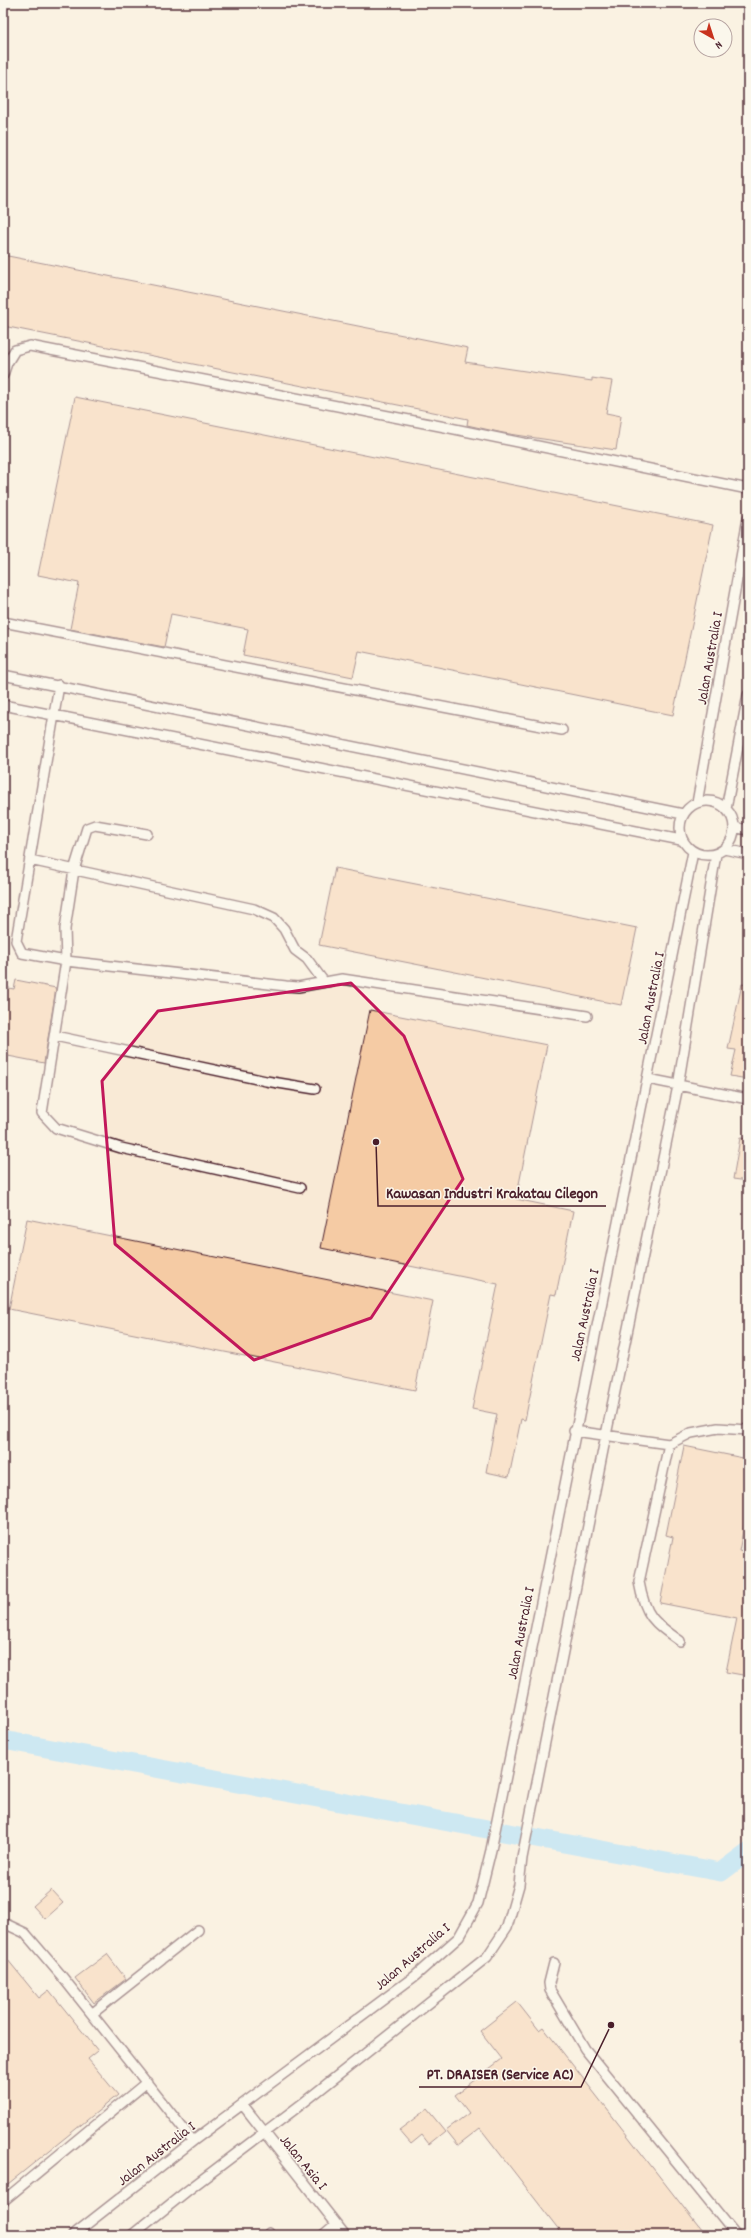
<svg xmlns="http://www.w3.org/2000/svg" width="751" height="2238" font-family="Dekko,sans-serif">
  <rect width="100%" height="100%" fill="#fbf7ec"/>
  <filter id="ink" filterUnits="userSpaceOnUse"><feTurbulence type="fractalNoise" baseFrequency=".025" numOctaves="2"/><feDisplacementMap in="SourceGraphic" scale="8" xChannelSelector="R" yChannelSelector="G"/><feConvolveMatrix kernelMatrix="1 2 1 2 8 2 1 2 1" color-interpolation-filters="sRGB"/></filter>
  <g filter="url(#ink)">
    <path fill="#f9ead6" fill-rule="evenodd" d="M 3,3 L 748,3 L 748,2235 L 3,2235 ZM 701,26 L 725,26 L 725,50 L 701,50 Z"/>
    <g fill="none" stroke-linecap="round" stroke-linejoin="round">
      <path stroke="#96d6f8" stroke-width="19" d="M 3,1740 L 721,1872 L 748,1852"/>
    </g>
    <path fill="#f5cba4" stroke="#4a1f2b" d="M 3,255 L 468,348 L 465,362 L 592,381 L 592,378 L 612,381 L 606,413 L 621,416 L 616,450 L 503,433 L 467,425 L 468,419 L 3,326 Z
      M 75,397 L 713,525 L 673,715 L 359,651 L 353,677 L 243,655 L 248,629 L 171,614 L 164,647 L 70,629 L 79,583 L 38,575 Z
      M 335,868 L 637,928 L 621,1005 L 319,945 Z
      M 16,980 L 56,988 L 44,1063 L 3,1055 L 3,987 L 14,989 Z
      M 742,984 L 748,985 L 748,1079 L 730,1076 L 736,1050 L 728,1049 Z
      M 370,1010 L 547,1045 L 516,1199 L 573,1211 L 556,1295 L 551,1294 L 525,1420 L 521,1419 L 509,1477 L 486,1472 L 497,1414 L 472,1409 L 498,1284 L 321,1248 Z
      M 740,1138 L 748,1139 L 748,1181 L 733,1179 Z
      M 27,1219 L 433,1301 L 415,1390 L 9,1309 Z
      M 684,1446 L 748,1459 L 748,1507 L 739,1551 L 748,1553 L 748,1676 L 726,1672 L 737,1618 L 660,1603 L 673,1537 L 666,1535 Z
      M 51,1890 L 63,1903 L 45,1919 L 33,1906 Z
      M 3,1954 L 39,1998 L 49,1990 L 82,2031 L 98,2051 L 88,2059 L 118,2095 L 3,2188 Z
      M 107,1954 L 126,1979 L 94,2003 L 75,1978 Z
      M 517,2002 L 539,2030 L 543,2027 L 705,2235 L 563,2235 L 480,2128 L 458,2145 L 446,2130 L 469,2113 L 455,2095 L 502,2059 L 480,2031 Z
      M 427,2109 L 445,2131 L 429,2144 L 422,2135 L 411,2144 L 399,2130 Z"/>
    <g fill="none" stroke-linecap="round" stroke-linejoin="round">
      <g stroke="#4a1f2b" stroke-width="12">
        <path id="lane" d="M 3,375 L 7,363 L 15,350 L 30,346 L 445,427 L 748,489
          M 3,622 L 562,730
          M 3,675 L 683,814
          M 59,685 L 16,941 L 22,953 L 66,961 L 286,986 L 298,987 L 342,979 L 587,1016
          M 3,705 L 681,840
          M680 828a27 27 0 1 1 54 0a27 27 0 1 1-54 0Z
          M 697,803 L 748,518
          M 726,809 L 748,695
          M 734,827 L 748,830
          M 147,834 L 95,825 L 87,828 L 74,870 L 65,929 L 66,961 L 42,1113 L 56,1128 L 121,1148 L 300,1188
          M 724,849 L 748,854
          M 30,860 L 254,909 L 274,918 L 284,929 L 295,950 L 307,959 L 324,982
          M 55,1036 L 266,1081 L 315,1089
          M 648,1079 L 748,1099
          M 574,1431 L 669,1444 L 691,1433 L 718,1428 L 748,1430
          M 669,1444 L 639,1582 C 645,1616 653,1622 680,1641
          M 3,1927 L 8,1925 L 25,1933 L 60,1974 L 193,2141
          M 554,1963 L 549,1983 L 550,1990 L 585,2049 L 736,2235
          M 93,2013 L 198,1930
          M 243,2105 L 345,2235
          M 3,2201 L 147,2082
          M 269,2233 L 270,2235
          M 73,2235 L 193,2141 L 415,1976 L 459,1937 L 478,1903 L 491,1850 C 556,1517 627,1185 693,852
          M 132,2235 L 187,2191 L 303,2103 L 487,1957 L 507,1927 L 519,1885 L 522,1858 L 606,1435 L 678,1086 L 716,854
          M 323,2235 L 336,2224"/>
      </g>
      <use href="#lane" stroke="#fbf7ec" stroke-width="9"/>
    </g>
  </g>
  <path d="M0 0H751V2238H0ZM 351,983 L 404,1036 L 463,1179 L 371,1318 L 254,1360 L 115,1244 L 102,1081 L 158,1011 Z" fill="#fbf7ec" fill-opacity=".55" fill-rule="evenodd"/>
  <path fill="none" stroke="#c2185b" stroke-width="3" stroke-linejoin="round" d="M 351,983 L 404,1036 L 463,1179 L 371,1318 L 254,1360 L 115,1244 L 102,1081 L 158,1011 Z"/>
  <g text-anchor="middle" stroke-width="3" stroke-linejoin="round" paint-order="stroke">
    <g font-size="15" fill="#4a1f2b" stroke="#fbf7ec">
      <text transform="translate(709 658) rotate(-80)" y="5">Jalan Australia I</text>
      <text transform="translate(650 998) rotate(-79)" y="5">Jalan Australia I</text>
      <text transform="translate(584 1315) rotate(-78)" y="5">Jalan Australia I</text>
      <text transform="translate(520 1633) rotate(-79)" y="5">Jalan Australia I</text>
      <text transform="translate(412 1956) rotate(-41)" y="5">Jalan Australia I</text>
      <text transform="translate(156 2153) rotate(-38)" y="5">Jalan Australia I</text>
      <text transform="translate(304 2162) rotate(51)" y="5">Jalan Asia I</text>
    </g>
  </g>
  <path fill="none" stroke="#4a1f2b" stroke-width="1.5" d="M376 1142L378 1206H606M611 2025L581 2087H419"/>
  <g fill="#4a1f2b" stroke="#fbf7ec" stroke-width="1.5">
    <circle cx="376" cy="1142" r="4"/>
    <circle cx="611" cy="2025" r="4"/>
  </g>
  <g font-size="16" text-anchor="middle" font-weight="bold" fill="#4a1f2b" stroke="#fbf7ec" stroke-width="3" stroke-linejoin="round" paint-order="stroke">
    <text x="492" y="1198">Kawasan Industri Krakatau Cilegon</text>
    <text x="500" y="2079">PT. DRAISER (Service AC)</text>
  </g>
  <rect width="751" height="2238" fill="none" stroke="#fbf7ec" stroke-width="16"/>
  <rect x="8" y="8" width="735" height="2222" fill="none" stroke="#4a1f2b" stroke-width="1.5" filter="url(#ink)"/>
  <g transform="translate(713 38) rotate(141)"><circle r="19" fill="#fbf7ec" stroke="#b4a19f"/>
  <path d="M0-3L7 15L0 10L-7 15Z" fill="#c8321e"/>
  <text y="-6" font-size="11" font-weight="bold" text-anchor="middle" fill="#4a1f2b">N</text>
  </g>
</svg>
